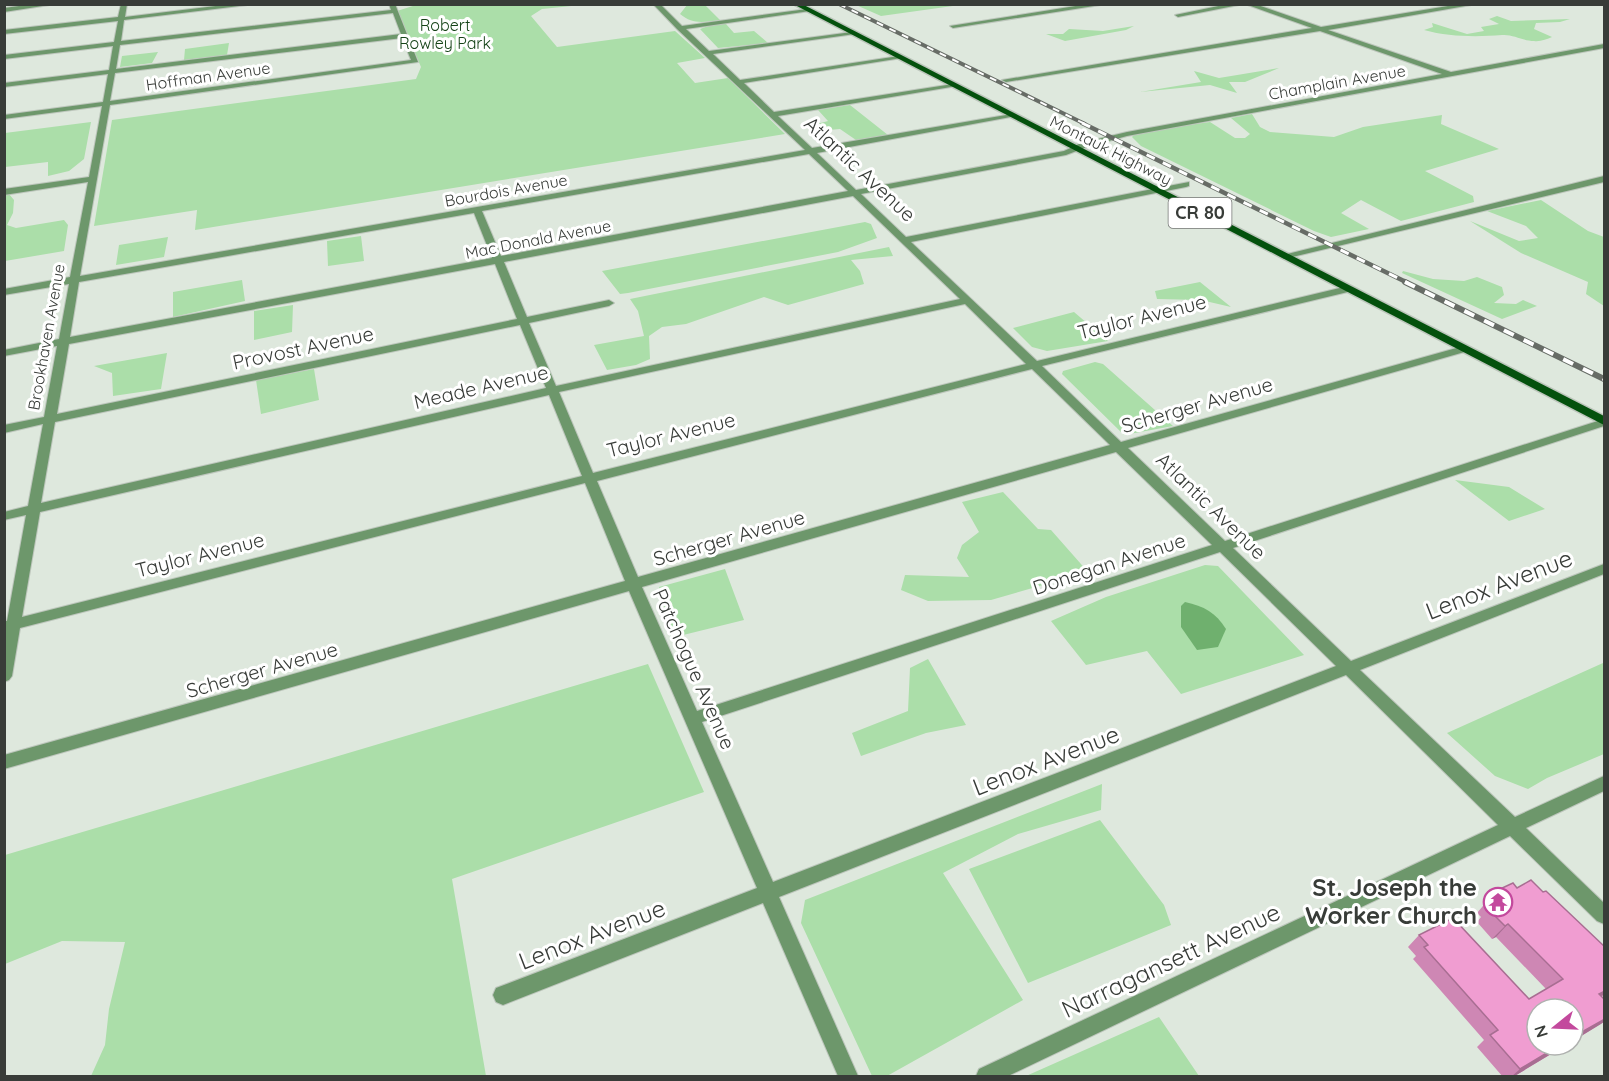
<svg xmlns="http://www.w3.org/2000/svg" width="1609" height="1081" font-family="Quicksand,sans-serif">
  <rect width="100%" height="100%" fill="#dee8dd"/>
  <path fill="#abdea9" d="M 416,5 L 581,5 L 542,9 L 531,16 L 557,47 L 675,31 L 705,58 L 677,63 L 695,83 L 728,78 L 785,134 L 195,230 L 197,210 L 94,226 L 112,120 L 416,79 L 421,67 L 397,11 Z
    M 687,5 L 705,5 L 720,20 C 704,22 693,25 680,14 Z
    M 856,5 L 960,5 L 881,16 Z
    M 1497,16 L 1511,21 L 1570,19 L 1560,22 L 1536,23 L 1534,29 L 1552,37 C 1547,39 1540,42 1534,41 C 1523,41 1513,34 1502,35 C 1477,37 1449,37 1424,30 L 1433,27 L 1432,23 L 1467,34 L 1484,31 L 1481,27 L 1499,24 L 1489,19 Z
    M 714,24 L 726,24 L 734,33 L 754,31 L 768,43 L 718,48 L 700,29 Z
    M 1134,26 L 1126,30 L 1065,41 L 1046,34 L 1063,34 L 1069,29 L 1103,31 Z
    M 229,43 L 227,55 L 184,60 L 185,49 Z
    M 158,52 L 152,63 L 120,67 L 122,56 Z
    M 1279,68 L 1245,82 L 1229,82 L 1237,93 L 1210,85 L 1140,92 L 1201,82 L 1194,71 L 1219,78 Z
    M 850,105 L 888,135 L 856,140 L 840,129 L 817,131 L 806,127 L 828,121 L 818,110 Z
    M 1252,114 L 1260,127 L 1270,132 L 1334,137 L 1363,127 L 1442,115 L 1441,124 L 1499,149 L 1425,171 L 1473,196 L 1474,202 L 1401,221 L 1361,200 L 1341,213 L 1369,229 L 1331,237 L 1314,231 L 1141,146 L 1132,137 L 1136,132 L 1210,122 L 1235,138 L 1245,138 L 1250,134 L 1231,118 Z
    M 91,122 L 84,159 L 69,171 L 48,176 L 48,162 L 5,167 L 5,133 Z
    M 9,194 L 14,200 L 13,213 L 7,225 L 16,228 L 64,220 L 68,225 L 64,251 L 5,261 L 5,195 Z
    M 1541,200 L 1588,231 L 1604,237 L 1604,306 L 1586,294 L 1588,282 L 1521,253 L 1470,221 L 1519,241 L 1538,238 L 1526,226 L 1487,211 Z
    M 865,222 L 871,224 L 877,238 L 838,252 L 628,293 L 620,294 L 602,271 Z
    M 361,236 L 364,261 L 328,266 L 327,241 Z
    M 168,237 L 164,257 L 116,265 L 119,245 Z
    M 889,247 L 893,256 L 851,260 L 860,271 L 864,284 L 788,305 L 764,297 L 686,324 L 662,327 L 649,336 L 650,359 L 636,365 L 607,370 L 594,345 L 644,336 L 638,311 L 630,299 Z
    M 1403,271 L 1433,279 L 1464,281 L 1477,277 L 1502,287 L 1504,295 L 1494,303 L 1516,304 L 1523,300 L 1537,306 L 1502,319 L 1402,273 Z
    M 242,280 L 245,301 L 173,317 L 173,292 Z
    M 1200,282 L 1231,307 L 1201,300 L 1157,299 L 1155,291 Z
    M 293,305 L 292,332 L 254,340 L 254,311 Z
    M 1074,312 L 1108,341 L 1047,351 L 1032,347 L 1013,328 Z
    M 167,353 L 161,389 L 113,396 L 112,373 L 94,366 Z
    M 1095,362 L 1103,364 L 1173,426 L 1124,435 L 1062,374 L 1063,371 Z
    M 314,369 L 319,400 L 261,414 L 256,380 Z
    M 1455,480 L 1509,487 L 1545,509 L 1509,521 Z
    M 1003,492 L 1038,529 L 1051,530 L 1088,572 L 991,600 L 928,601 L 901,590 L 905,575 L 969,577 L 957,558 L 962,545 L 979,532 L 962,502 Z
    M 1205,565 L 1218,566 L 1304,655 L 1181,694 L 1147,651 L 1086,665 L 1051,621 L 1106,597 Z
    M 725,569 L 744,620 L 671,638 L 659,587 Z
    M 928,659 L 966,725 L 926,733 L 861,756 L 852,733 L 908,711 L 910,668 Z
    M 1603,663 L 1604,754 L 1547,778 L 1528,789 L 1495,776 L 1447,733 Z
    M 648,664 L 704,792 L 452,879 L 486,1076 L 91,1076 L 105,1045 L 109,1009 L 125,942 L 62,941 L 5,964 L 5,855 Z
    M 1102,784 L 1101,810 L 1018,834 L 943,873 L 1023,1000 L 887,1076 L 872,1076 L 801,923 L 805,900 Z
    M 1100,820 L 1164,905 L 1171,925 L 1028,983 L 969,869 Z
    M 1159,1017 L 1199,1076 L 1026,1076 Z"/>
  <path fill="#6fb06e" d="M 1185,602 C 1204,606 1216,613 1226,629 L 1218,647 L 1197,650 L 1181,627 L 1181,606 Z"/>
  <g fill="none" stroke-linecap="round" stroke-linejoin="round">
    <g stroke="#bdc6bc" stroke-width="2">
      <path id="minor" d="M 34,4 L 56,4 L 4,12 L 4,8 Z
        M 121,4 L 127,4 L 125,17 L 232,4 L 256,4 L 124,20 L 121,41 L 391,10 L 389,4 L 395,4 L 418,62 L 110,105 L 80,276 L 805,150 L 677,29 L 653,4 L 660,4 L 682,26 L 807,9 L 810,11 L 686,29 L 709,51 L 852,32 L 855,34 L 713,54 L 740,80 L 899,56 L 902,58 L 744,83 L 774,112 L 953,84 L 957,86 L 778,116 L 812,148 L 1012,114 L 1016,116 L 817,153 L 856,190 L 1064,151 L 1081,143 L 1127,132 L 1442,74 L 1320,31 L 1006,82 L 1002,80 L 1312,28 L 1245,4 L 1255,4 L 1321,27 L 1460,4 L 1477,4 L 1328,30 L 1451,72 L 1604,44 L 1604,48 L 1127,136 L 1087,147 L 1066,155 L 861,194 L 906,237 L 1189,182 L 1189,186 L 1186,187 L 911,242 L 1037,361 L 1348,286 L 1353,289 L 1352,291 L 1042,366 L 1121,442 L 1460,347 L 1468,347 L 1468,351 L 1128,448 L 1225,541 L 1604,419 L 1604,426 L 1233,548 L 1351,661 L 1604,564 L 1604,574 L 1360,670 L 1515,817 L 1604,776 L 1604,791 L 1526,828 L 1604,903 L 1604,924 L 1597,921 L 1510,836 L 1008,1076 L 976,1076 L 979,1069 L 1498,825 L 1346,675 L 779,897 L 858,1076 L 838,1076 L 763,903 L 503,1005 L 496,1002 L 493,995 L 496,988 L 757,888 L 629,591 L 4,769 L 4,755 L 625,581 L 585,483 L 20,628 L 12,676 L 9,680 L 4,682 L 4,621 L 7,621 L 26,515 L 4,520 L 4,512 L 28,506 L 43,424 L 4,433 L 4,425 L 44,417 L 57,346 L 4,356 L 4,350 L 59,339 L 69,284 L 4,295 L 4,289 L 70,277 L 88,182 L 4,195 L 4,189 L 89,177 L 102,106 L 4,119 L 4,115 L 103,102 L 108,74 L 4,87 L 4,83 L 109,70 L 113,46 L 4,59 L 4,55 L 114,42 L 118,21 L 4,34 L 4,30 L 118,17 ZM 393,13 L 401,34 L 116,69 L 120,45 ZM 402,38 L 411,60 L 110,101 L 115,73 ZM 809,154 L 848,191 L 501,256 L 482,211 ZM 853,196 L 960,299 L 556,386 L 529,323 L 609,306 L 614,303 L 609,300 L 527,317 L 504,262 ZM 474,213 L 492,258 L 70,337 L 79,282 ZM 495,264 L 517,319 L 57,414 L 69,344 ZM 965,304 L 1026,364 L 593,473 L 559,392 ZM 520,325 L 546,388 L 41,503 L 55,422 ZM 1032,369 L 1110,445 L 638,577 L 597,481 ZM 549,395 L 582,476 L 22,617 L 40,512 ZM 1116,452 L 1212,545 L 697,711 L 642,587 ZM 1220,552 L 1336,666 L 773,882 L 702,722 Z
        M 1088,4 L 1107,4 L 953,28 L 950,26 Z
        M 1228,4 L 1244,4 L 1178,17 L 1175,15 Z
        M 1604,176 L 1604,182 L 1284,259 L 1279,256 Z"/>
    </g>
    <g stroke="#bdc6bc" stroke-width="3">
      <path id="major" d="M 793,4 L 802,4 L 1604,416 L 1604,425 Z"/>
    </g>
    <use href="#minor" fill="#6d976b" fill-rule="evenodd"/>
    <use href="#major" fill="#04510d" fill-rule="evenodd"/>
    <g stroke="#676c66" stroke-width="4">
      <path id="rail-far2" d="M 839,4 L 1085,124"/>
    </g>
    <g stroke="#676c66" stroke-width="4.5">
      <path id="rail-far1" d="M 1082,123 L 1408,283"/>
    </g>
    <g stroke="#676c66" stroke-width="6">
      <path id="rail" d="M 1405,282 L 1604,379"/>
    </g>
    <use href="#rail-far2" stroke="#fff" stroke-width="2" stroke-dasharray="7" stroke-linecap="butt"/>
    <use href="#rail-far1" stroke="#fff" stroke-width="3" stroke-dasharray="9" stroke-linecap="butt"/>
    <use href="#rail" stroke="#fff" stroke-width="4" stroke-dasharray="11" stroke-linecap="butt"/>
  </g>
  <path fill="#ce87b4" d="M 1517,888 L 1605,947 L 1605,994 L 1601,997 L 1605,1000 L 1605,1021 L 1573,1041 L 1573,1009 L 1537,1045 L 1566,1045 L 1513,1077 L 1503,1077 L 1477,1047 L 1484,1040 L 1413,959 L 1416,956 L 1408,947 L 1419,935 L 1529,999 L 1546,989 L 1496,937 L 1492,939 L 1477,922 L 1481,917 L 1477,913 L 1488,900 L 1492,898 L 1500,889 Z"/>
  <path fill="#a86e92" d="M 1508,924 L 1496,937 L 1492,939 L 1505,926 Z
    M 1605,991 L 1605,994 L 1584,1006 L 1599,994 Z
    M 1605,1019 L 1605,1021 L 1601,1024 L 1573,1041 L 1573,1037 Z
    M 1560,1045 L 1566,1045 L 1513,1077 L 1511,1077 L 1520,1069 Z"/>
  <path fill="#f09dd1" stroke="#a86e92" stroke-width="1.5" d="M 1531,880 L 1543,892 L 1546,891 L 1605,947 L 1605,991 L 1599,994 L 1605,1000 L 1605,1019 L 1573,1037 L 1573,1009 L 1537,1009 L 1537,1045 L 1560,1045 L 1520,1069 L 1490,1035 L 1498,1030 L 1424,947 L 1428,945 L 1419,935 L 1453,918 L 1529,999 L 1563,979 L 1508,924 L 1505,926 L 1488,909 L 1494,906 L 1488,900 L 1503,892 L 1500,889 L 1513,883 L 1517,888 Z"/>
  <defs>
    <g id="temple-ring" transform="scale(1.5)"><circle r="9.5" fill="#fff" stroke="#c3499d" stroke-width="1.5"/><path d="M0-6L5-2H3V0L6.5 2.5H4V6H1.5V3h-3V6H-4V2.5H-6.5L-3 0V-2H-5Z" fill="#c3499d"/></g>
  </defs>
  <g fill-rule="evenodd">
    <use href="#temple-ring" x="1498" y="902"/>
  </g>
  <g text-anchor="middle" stroke-width="6" stroke-linejoin="round" paint-order="stroke">
    <g font-size="16" fill="#154317" stroke="#fff">
      <text x="445" y="31">Robert<tspan x="445" dy="18">Rowley Park</tspan></text>
    </g>
    <g font-size="16" fill="#383c38" stroke="#fff">
      <text transform="translate(208 76) rotate(-8)" y="6">Hoffman Avenue</text>
      <text transform="translate(1337 82) rotate(-10)" y="6">Champlain Avenue</text>
      <text transform="translate(1111 150) rotate(27)" y="6">Montauk Highway</text>
      <text transform="translate(506 190) rotate(-10)" y="6">Bourdois Avenue</text>
      <text transform="translate(538 239) rotate(-11)" y="6">Mac Donald Avenue</text>
      <text transform="translate(46 337) rotate(-80)" y="6">Brookhaven Avenue</text>
    </g>
    <rect fill="#fff" stroke="#747674" stroke-width="1.5" x="1168.5" y="198" width="63" height="30" rx="4.5"/>
    <g font-size="18" font-weight="bold" fill="#383c38">
      <text x="1200" y="219">CR 80</text>
    </g>
    <g font-size="20" fill="#383c38" stroke="#fff">
      <text transform="translate(860 169) rotate(43)" y="7">Atlantic Avenue</text>
      <text transform="translate(1142 317) rotate(-14)" y="7">Taylor Avenue</text>
      <text transform="translate(303 348) rotate(-12)" y="7">Provost Avenue</text>
      <text transform="translate(481 387) rotate(-13)" y="7">Meade Avenue</text>
      <text transform="translate(1197 405) rotate(-16)" y="7">Scherger Avenue</text>
      <text transform="translate(671 435) rotate(-14)" y="7">Taylor Avenue</text>
      <text transform="translate(1211 506) rotate(44)" y="7">Atlantic Avenue</text>
      <text transform="translate(729 538) rotate(-16)" y="7">Scherger Avenue</text>
      <text transform="translate(200 555) rotate(-14)" y="7">Taylor Avenue</text>
      <text transform="translate(1109 564) rotate(-18)" y="7">Donegan Avenue</text>
      <text transform="translate(694 669) rotate(66)" y="7">Patchogue Avenue</text>
      <text transform="translate(262 670) rotate(-16)" y="7">Scherger Avenue</text>
    </g>
    <g font-size="24" fill="#383c38" stroke="#fff">
      <text transform="translate(1499 585) rotate(-21)" y="8">Lenox Avenue</text>
      <text transform="translate(1046 761) rotate(-21)" y="8">Lenox Avenue</text>
      <text transform="translate(592 935) rotate(-21)" y="8">Lenox Avenue</text>
      <text transform="translate(1171 961) rotate(-25)" y="8">Narragansett Avenue</text>
    </g>
    <g font-size="24" font-weight="bold" fill="#383c38" stroke="#fff" text-anchor="end">
      <text x="1477" y="896">St. Joseph the<tspan x="1477" dy="28">Worker Church</tspan></text>
    </g>
  </g>
  <rect width="1609" height="1081" fill="none" stroke="#383c38" stroke-width="12"/>
  <g transform="translate(1555 1027) rotate(252)"><circle r="28" fill="#ffffff" stroke="#afb1af" stroke-width="1.5"/>
  <path d="M0-4.5L10 22L0 15L-10 22Z" fill="#c3499d"/>
  <text y="-9" font-size="16" font-weight="bold" text-anchor="middle" fill="#383c38">N</text>
  </g>
</svg>
